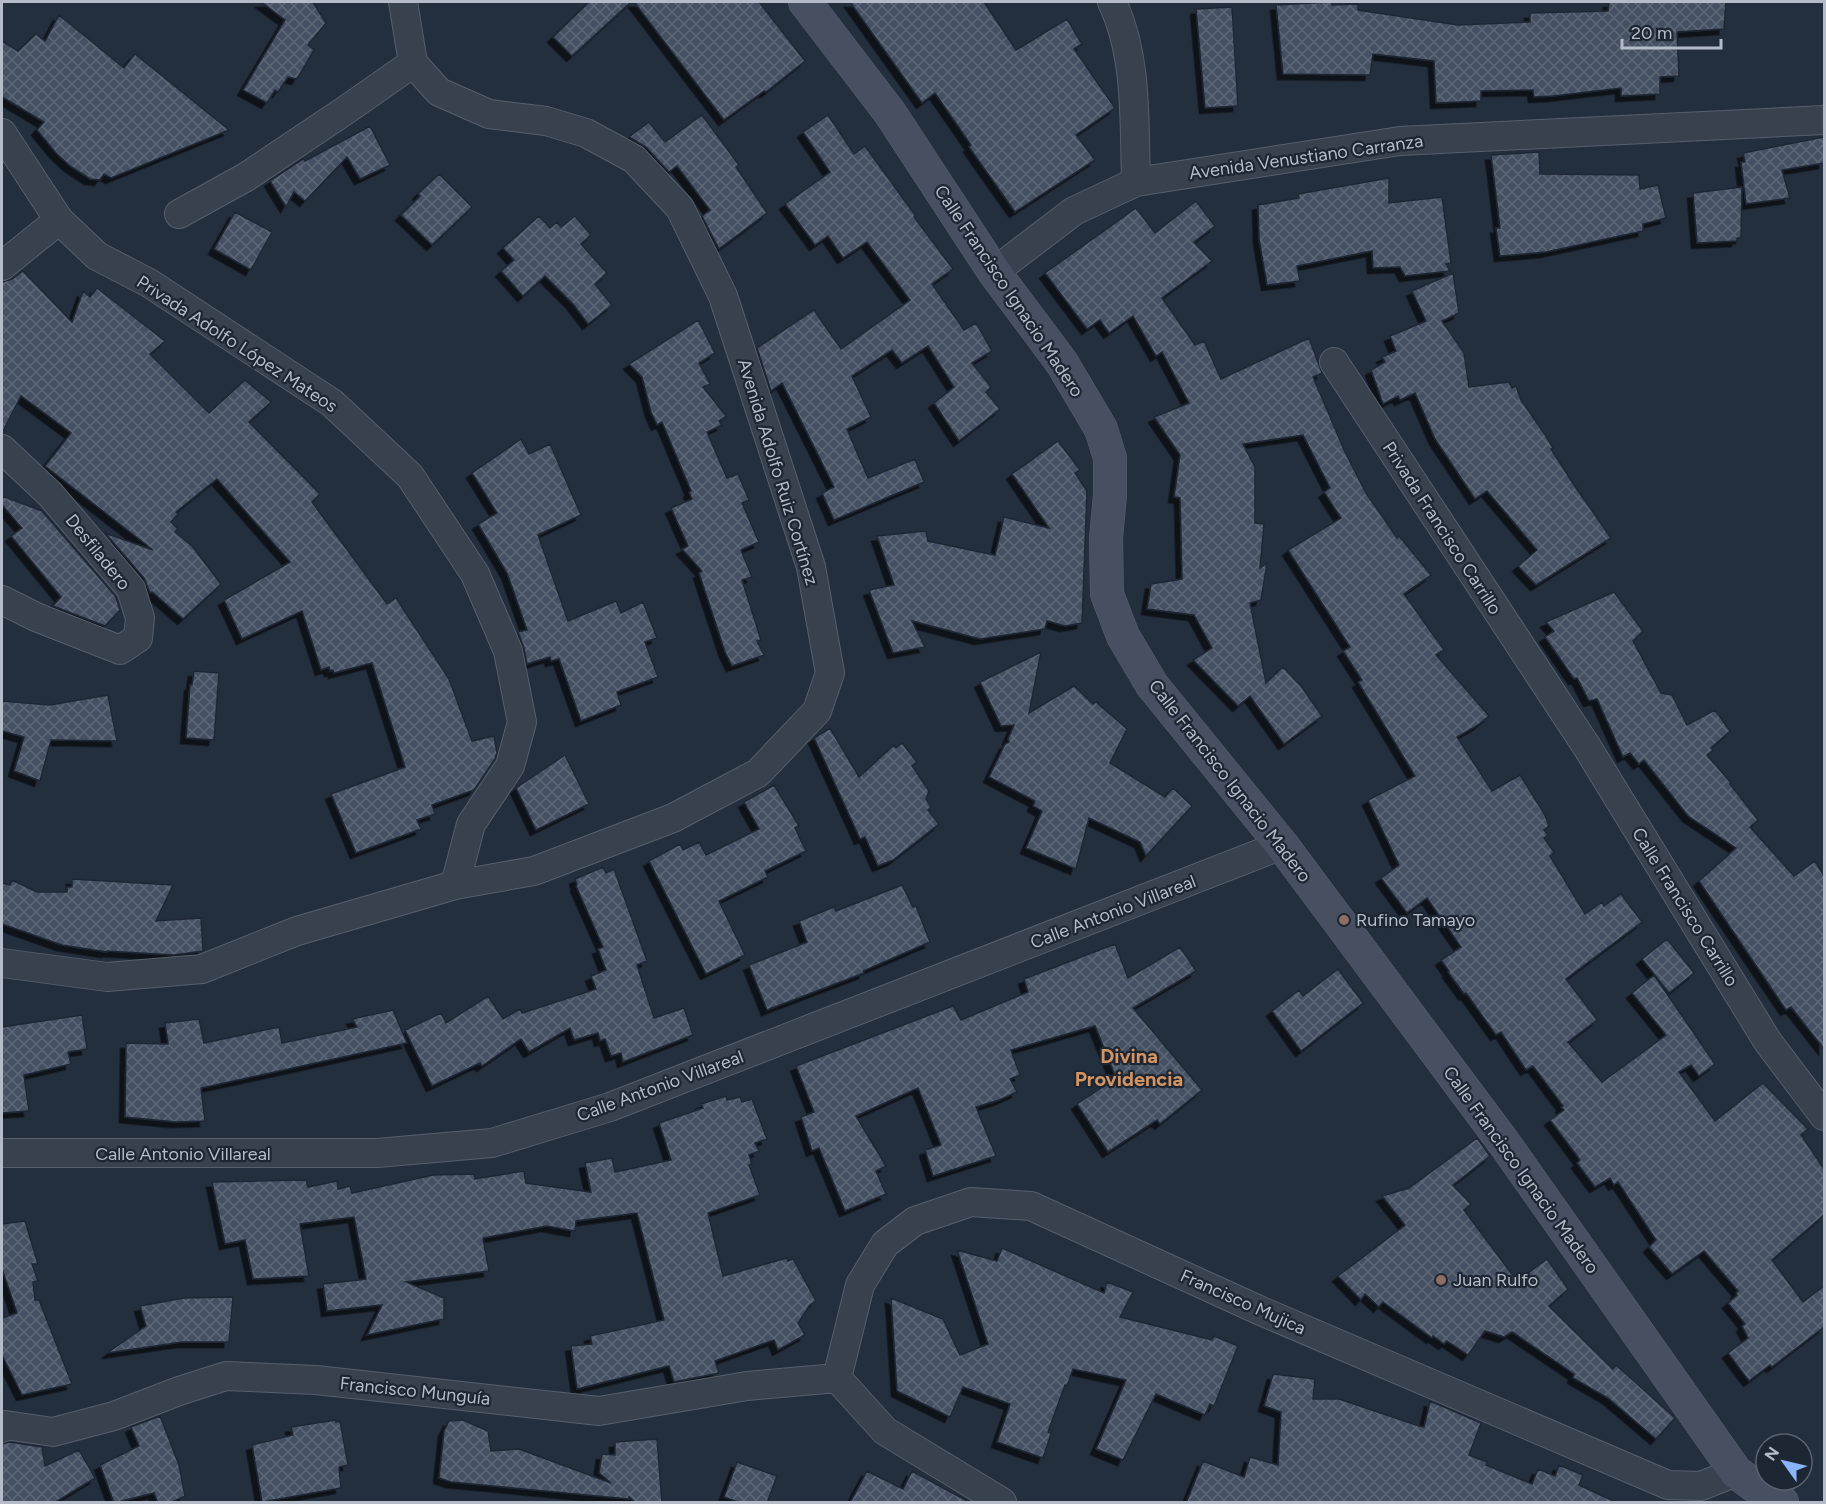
<svg xmlns="http://www.w3.org/2000/svg" width="1826" height="1504" font-family="Figtree,sans-serif">
  <defs>
    <pattern id="building-cross-hatch" width="8" height="8" patternUnits="userSpaceOnUse" patternTransform="scale(1.5)"><rect width="8" height="8" fill="#455162"/><path d="M0 0l8 8M0 8l8-8" fill="none" stroke="#5d6877"/></pattern>
    <filter id="shadow"><feDropShadow dx="-5.5" dy="5.5" stdDeviation="0" flood-color="#0009"/></filter>
  </defs>
  <rect width="100%" height="100%" fill="#242f3e"/>
  <path fill="url(#building-cross-hatch)" stroke="#1f2835" stroke-width="1.5" filter="url(#shadow)" d="M261,2H313L326,23L308,45L314,50L297,79L288,77L278,92L275,90L267,103L243,90L285,20Z
    M589,2H631L572,56L553,37Z
    M634,2H759L805,61L766,92L764,91L724,120Z
    M850,2H984L1016,50L1067,19L1082,44L1074,49L1115,108L1076,135L1095,160L1015,212L969,147L971,145L935,93L922,103Z
    M1332,2V5L1358,4V10L1458,25L1530,22V13L1608,11L1609,2H1726L1724,29L1677,32L1679,76L1660,77V94L1621,96V88L1553,96L1534,97L1533,90L1481,91V101L1436,103L1434,61L1373,54L1370,75L1283,74L1276,5Z
    M1232,7L1238,106L1205,108L1196,9Z
    M59,15L124,68L135,54L229,130L111,178L104,174L100,180L90,179L70,166L56,153L37,130L44,122L2,97V41L18,51L36,34L45,41Z
    M702,115L739,165L736,167L767,213L719,249L702,216L710,210L677,166L669,172L646,147L629,137L649,122L665,142Z
    M828,115L854,154L865,146L915,215L914,217L953,269L932,284L964,330L976,323L992,351L972,363L991,387L986,392L1000,409L959,441L934,403L954,387L928,346L902,363L892,350L852,376L871,417L847,429L868,478L915,459L924,482L834,520L822,493L834,487L782,383L771,391L757,348L814,310L841,349L910,300L867,242L843,258L828,236L815,245L785,204L830,172L803,132Z
    M370,126L390,165L360,179L347,157L305,201L294,192L286,207L270,181L303,159L305,161Z
    M1824,137V163L1782,170L1790,198L1746,204L1741,162H1745L1743,153Z
    M1539,152L1540,174L1639,175L1640,189L1658,185L1666,218L1643,224V231L1546,252L1500,256L1496,228H1500L1491,155Z
    M439,174L472,207L432,245L401,215L420,196L418,194Z
    M1389,178V203L1442,197L1451,263L1446,264L1450,271L1405,276L1400,267L1373,268L1372,251L1297,266L1300,281L1267,285L1259,239L1258,205L1299,198L1298,194Z
    M1742,187L1741,238H1737V241L1697,243L1693,193Z
    M1196,201L1215,226L1194,242L1212,261L1162,298L1195,345L1204,341L1221,379L1309,338L1322,373L1313,377L1345,452L1366,493L1397,538L1399,536L1431,575L1404,594L1444,650L1436,655L1489,716L1478,725L1457,737L1492,791L1520,775L1545,815L1549,826L1544,830L1548,835L1544,838L1554,852L1550,856L1585,914L1602,902L1604,906L1621,894L1642,922L1566,979L1597,1020L1568,1042L1602,1082L1666,1035L1632,993L1654,975L1715,1064L1699,1076L1691,1065L1679,1072L1715,1121L1763,1083L1808,1129L1801,1135L1824,1169V1215L1772,1260L1803,1302L1824,1286V1327L1772,1367L1770,1365L1749,1381L1728,1353L1748,1338L1742,1326L1745,1324L1728,1303L1737,1295L1736,1293L1738,1291L1704,1251L1672,1274L1649,1247L1656,1240L1618,1182L1614,1185L1610,1178L1595,1187L1577,1163L1580,1160L1550,1120L1564,1110L1561,1107L1563,1106L1533,1066L1526,1070L1501,1032L1496,1035L1466,993L1464,994L1448,972L1449,971L1441,960L1461,947L1427,898L1407,913L1381,878L1399,865L1368,800L1415,776L1358,682L1362,680L1343,651L1350,647L1288,550L1341,518L1324,492L1330,488L1303,435L1243,444L1255,467V523L1264,524L1260,568L1267,563L1261,600L1250,603L1266,683L1283,667L1301,686L1322,716L1284,744L1250,696L1238,706L1193,660L1212,648L1194,615L1147,609L1151,584L1182,579L1180,498L1174,497L1180,455L1154,417L1189,403L1162,352L1156,356L1133,316L1109,333L1100,320L1087,329L1045,273L1136,208L1155,233Z
    M235,212L272,232L251,270L214,249Z
    M539,216L550,228L557,222L561,227L575,216L591,235L581,244L607,273L595,284L612,305L588,324L573,304L545,276L523,296L501,271L514,260L503,248Z
    M23,271L72,322L83,291L90,297L97,288L165,341L150,354L209,413L245,380L271,402L249,422L320,494L312,502L387,604L396,598L449,679L472,741L494,736L497,753L495,759L474,790L432,805L435,814L417,820L421,829L356,853L331,794L405,767L372,663L334,673L333,670L330,671L329,667L321,670L302,611L242,639L224,600L290,562L217,479L176,512L178,514L171,522L178,529L175,532L192,546L221,584L183,619L152,592L150,593L144,578L105,533L153,550L45,466L71,433L21,396L2,433V282L12,279Z
    M1453,273L1459,313L1442,321L1464,353L1469,387L1509,382L1512,388L1516,386L1521,400L1546,436L1553,448L1551,449L1574,485L1611,538L1536,585L1518,566L1537,550L1487,491L1475,499L1435,439L1415,393L1400,400L1398,396L1383,404L1371,370L1385,362L1382,357L1396,351L1390,336L1426,321L1412,291Z
    M698,320L715,353L699,363L710,384L703,387L726,416L719,421L722,425L707,432L727,478L738,474L749,500L742,503L759,542L741,550L752,577L742,580L761,640L757,641L764,655L732,666L725,652L699,573L702,571L682,549L688,546L671,508L692,499L689,492L691,491L662,422L657,425L651,412L642,377L629,364Z
    M521,439L529,454L550,444L581,515L538,535L568,621L616,601L621,613L643,602L657,638L645,642L658,677L617,692L621,705L581,721L559,659L551,661L550,657L527,664L524,648L518,632L527,630L507,573L478,524L497,513L472,473Z
    M1058,441L1080,470L1075,473L1087,491L1082,623L1065,626L1047,621L1045,629L980,639L912,621L925,647L893,653L869,590L894,585L877,536L926,531L928,541L995,555L1004,517L1049,528L1012,474Z
    M2,496L42,511L116,597L120,610L105,626L53,606L61,597L11,536L22,528L2,505Z
    M1614,592L1643,631L1633,641L1661,693L1672,695L1687,725L1715,710L1730,731L1711,748L1713,750L1707,755L1731,783L1730,784L1758,820L1750,827L1794,876L1815,861L1824,876V1049L1791,1007L1786,1010L1699,881L1736,848L1688,816L1644,760L1639,764L1630,753L1623,757L1597,699L1589,701L1577,678L1574,679L1545,637L1554,631L1546,622Z
    M1041,652L1029,713L1074,686L1093,704L1096,702L1127,729L1110,763L1165,797L1173,788L1192,806L1146,856L1140,842L1089,818L1076,869L1026,848L1042,811L1033,806L1035,801L989,777L1005,744L1009,742L1008,739L1014,725L1001,726L980,682Z
    M194,671L219,673L214,740L186,738L190,685H192Z
    M108,695L117,741L51,740L40,781L14,771L24,737L2,731V701L50,705Z
    M830,728L859,777L894,745L896,748L902,743L917,762L912,766L929,791L926,799L931,807L928,810L939,824L893,860L878,866L865,837L860,839L814,738Z
    M565,755L589,804L536,830L516,788Z
    M774,785L799,826L795,828L806,851L765,871L768,877L719,901L745,955L706,974L649,861L680,844L683,850L699,842L706,855L759,829L744,802Z
    M603,867L606,873L614,869L647,961L637,965L654,1018L684,1008L693,1035L623,1062L621,1053L611,1056L605,1039L600,1041L598,1033L574,1040L570,1028L529,1052L521,1039L482,1066L480,1063L432,1086L405,1030L441,1013L446,1023L488,996L503,1019L520,1009L522,1013L596,989L591,976L606,970L598,949L603,947L576,886L577,885L575,879Z
    M72,879L173,885L156,921L201,918L203,951L174,955L107,951V952L62,945L2,924V883L10,885L12,880L37,892H67V887H72Z
    M902,885L913,907L916,906L930,942L863,971L864,973L767,1010L749,965L807,942L799,921L834,907L836,911Z
    M1667,939L1694,973L1669,993L1642,959Z
    M1115,944L1128,978L1180,947L1196,971L1133,1008L1202,1090L1160,1124L1157,1120L1108,1152L1077,1104L1116,1078L1095,1026L1011,1050L1020,1075L1010,1079L1017,1092L999,1100L976,1107L996,1156L933,1176L925,1150L941,1145L918,1088L856,1116L886,1166L876,1171L886,1194L845,1211L819,1148L812,1151L801,1117L814,1112L796,1066L953,1006L961,1020L1028,992L1024,979Z
    M1338,969L1363,1003L1301,1051L1272,1011L1299,990L1303,996Z
    M393,1010L407,1043L201,1088L205,1121L176,1122L125,1117L126,1043L168,1044L165,1023L199,1019L204,1043L279,1027L282,1043L357,1027L352,1019Z
    M82,1015L87,1049L68,1052L71,1064L24,1075L29,1111L2,1113V1027Z
    M726,1096L727,1100L740,1097L742,1102L752,1099L767,1139L755,1143L759,1151L749,1155L752,1164L749,1165L760,1195L708,1213L723,1276L787,1258L788,1261L793,1259L816,1301L810,1305L798,1323L805,1335L778,1350L774,1340L715,1361L719,1373L674,1382L669,1366L577,1389L571,1346L592,1344L590,1336L664,1320L637,1213L576,1221L575,1231L547,1226L483,1238L489,1271L406,1282L444,1298V1319L367,1335L382,1305L327,1311L323,1284L366,1279L354,1217L300,1224L309,1276L253,1279L245,1240L225,1244L212,1182L306,1180L308,1187L337,1181L338,1189L350,1186L352,1193L433,1175L474,1174L475,1179L524,1171L526,1183L591,1192L585,1163L612,1158L615,1172L671,1160L659,1123L703,1108L701,1104Z
    M1477,1138L1490,1156L1453,1185L1471,1204L1464,1210L1517,1281L1547,1259L1568,1289L1549,1306L1613,1369L1616,1365L1675,1418L1656,1439L1608,1398L1573,1378L1574,1374L1512,1332L1504,1337L1485,1331L1468,1355L1447,1341L1444,1344L1433,1336L1432,1338L1383,1302L1379,1307L1365,1294L1361,1300L1338,1276L1405,1225L1382,1196L1409,1188Z
    M25,1221L38,1264H32L38,1281L33,1282L35,1300H39L72,1384L22,1395L2,1355V1318L17,1313L2,1269V1224Z
    M1002,1248L1104,1293L1107,1282L1133,1292L1120,1317L1212,1340L1214,1336L1238,1346L1214,1406L1210,1404L1205,1415L1156,1394L1123,1460L1096,1449L1126,1380L1073,1369L1067,1386L1065,1385L1048,1432L1051,1434L1043,1458L997,1442L1010,1404L963,1387L950,1417L897,1391L891,1298L943,1319L960,1355L988,1344L957,1250L997,1261Z
    M233,1297L229,1342H182L107,1353L146,1326L140,1306L184,1298Z
    M1273,1374L1315,1379L1313,1399H1339L1419,1426L1424,1427L1430,1401L1481,1423L1469,1455L1487,1462L1486,1465L1532,1484L1538,1469L1555,1476L1559,1465L1583,1475L1579,1485L1618,1503H1186L1203,1461L1244,1477L1250,1457L1278,1465L1281,1412L1264,1406Z
    M160,1416L179,1465L185,1496L170,1503H158L154,1493L114,1503L100,1465L139,1446L131,1427Z
    M336,1420V1422L340,1421L348,1465L339,1467L341,1488L262,1502L252,1445L293,1435L291,1427Z
    M463,1420L488,1431L491,1451L519,1449L611,1483L599,1473L602,1454L615,1455V1442L657,1439L662,1503H636L629,1497V1499L451,1482L439,1478L444,1431L449,1421Z
    M9,1442L42,1447L45,1466L79,1450L95,1478L54,1503H2V1444Z
    M737,1462L777,1476L767,1503H741L724,1497Z
    M867,1471L903,1489L912,1471L971,1503H850Z"/>
  <g fill="none" stroke-linecap="round" stroke-linejoin="round">
    <g stroke="#565f6c" stroke-width="30">
      <path id="minor" d="M1112,2C1138,56 1134,123 1136,182
        M2,133L59,220L97,256L149,283L332,403L410,476L475,574L508,651L522,722L510,766L471,824L455,885
        M179,214L246,177L343,112L413,63
        M2,266L59,220
        M994,272L1074,211L1136,182L1400,141L1824,120
        M1334,362L1587,747L1768,1042L1824,1116
        M2,449L50,494L131,589L140,618L138,638L120,650L36,617L2,600
        M2,963L107,977L202,969L297,931L455,885L534,871L673,818L758,773L817,711L830,673L811,567L723,296L680,208L634,159L586,133L546,121L489,114L439,92L413,63L403,2
        M2,1153H377L492,1143L610,1107L1282,845
        M837,1378L860,1285L885,1244L915,1221L971,1202L1031,1206L1261,1311L1668,1485L1701,1486L1736,1472
        M837,1378L885,1431L1002,1502
        M2,1428L5,1425L53,1432L114,1416L179,1391L226,1376L316,1380L599,1411L747,1386L837,1378"/>
    </g>
    <g stroke="#565f6c" stroke-width="34">
      <path id="secondary" d="M805,2L890,113L994,272L1062,363L1101,429L1110,458V495L1106,538L1107,594L1123,636L1152,685L1282,845L1504,1143L1736,1472L1771,1498L1782,1502"/>
    </g>
    <use href="#minor" stroke="#38414e" stroke-width="28"/>
    <use href="#secondary" stroke="#465061" stroke-width="33"/>
  </g>
  <g fill="#8d6e63" stroke="#1d2633" stroke-width="2">
    <circle cx="1344" cy="920" r="6"/>
    <circle cx="1441" cy="1280" r="6"/>
  </g>
  <g text-anchor="middle" stroke-width="4.5" stroke-linejoin="round" paint-order="stroke">
    <g font-size="18" fill="#b4bcc9" stroke="#1d2633">
      <text transform="translate(1306 157) rotate(-8)" y="6">Avenida Venustiano Carranza</text>
      <text transform="translate(1009 291) rotate(56)" y="6">Calle Francisco Ignacio Madero</text>
      <text transform="translate(237 344) rotate(33)" y="6">Privada Adolfo López Mateos</text>
      <text transform="translate(778 472) rotate(73)" y="6">Avenida Adolfo Ruiz Cortínez</text>
      <text transform="translate(1442 528) rotate(57)" y="6">Privada Francisco Carrillo</text>
      <text transform="translate(98 552) rotate(51)" y="6">Desfiladero</text>
      <text transform="translate(1230 781) rotate(52)" y="6">Calle Francisco Ignacio Madero</text>
      <text transform="translate(1685 907) rotate(58)" y="6">Calle Francisco Carrillo</text>
      <text transform="translate(1113 912) rotate(-21)" y="6">Calle Antonio Villareal</text>
      <text transform="translate(660 1086) rotate(-20)" y="6">Calle Antonio Villareal</text>
      <text x="183" y="1160">Calle Antonio Villareal</text>
      <text transform="translate(1521 1170) rotate(54)" y="6">Calle Francisco Ignacio Madero</text>
      <text transform="translate(1243 1302) rotate(24)" y="6">Francisco Mujica</text>
      <text transform="translate(415 1391) rotate(6)" y="6">Francisco Munguía</text>
    </g>
    <g font-size="18" fill="#b4bcc9" stroke="#1d2633" text-anchor="start">
      <text x="1356" y="926">Rufino Tamayo</text>
      <text x="1453" y="1286">Juan Rulfo</text>
    </g>
    <g font-size="20" font-weight="bold" fill="#d59563" stroke="#1d2633">
      <text x="1129" y="1063">Divina<tspan x="1129" dy="23">Providencia</tspan></text>
    </g>
  </g>
  <rect width="1826" height="1504" fill="none" stroke="#b4bcc9" stroke-width="6"/>
  <g transform="translate(1784 1462) rotate(304)"><circle r="28" fill="#1d2633" stroke="#59626f" stroke-width="1.5"/>
  <path d="M0-4.5L10 22L0 15L-10 22Z" fill="#8ab4f8"/>
  <text y="-9" font-size="16" font-weight="bold" text-anchor="middle" fill="#b4bcc9">N</text>
  </g>
  <path d="M1622 39v9h99v-9" fill="none" stroke="#b4bcc9" stroke-width="3"/>
  <text x="1631" y="39" font-size="18" fill="#b4bcc9" stroke="#1d2633" stroke-width="4.5" paint-order="stroke">20 m</text>
</svg>
